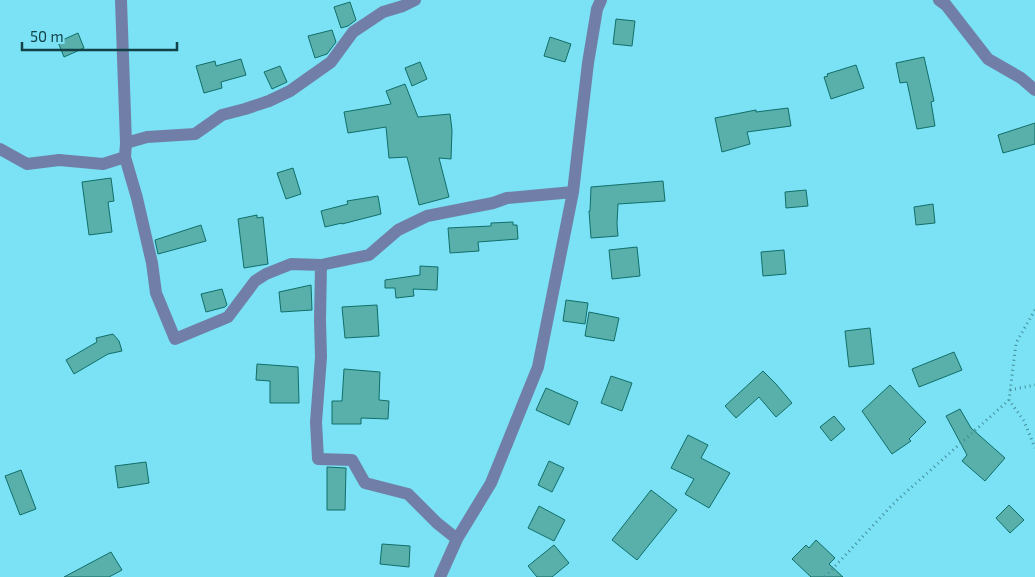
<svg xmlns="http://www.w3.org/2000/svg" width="1035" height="577" font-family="'Exo 2',sans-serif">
  <rect width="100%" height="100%" fill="#7ae2f4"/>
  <path fill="#59b0ab" stroke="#116e6a" d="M350,2L356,20L348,26L341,28L334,7Z
    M616,19L635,21L632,46L613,44Z
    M332,30L336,42L327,54L315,58L308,36Z
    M78,33L84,48L64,57L58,42Z
    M550,37L571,44L565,62L544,56Z
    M924,57L934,101L931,102L935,126L917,129L907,82L900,83L896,63Z
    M241,59L246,75L221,82L222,88L204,93L196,66L215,61L216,66Z
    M420,62L427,79L412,86L405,68Z
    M856,65L864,88L831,99L824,77L828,76L827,74Z
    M280,66L287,82L272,89L264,72Z
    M405,84L418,117L450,114L452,130L451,159L439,158L449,197L419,205L407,157L389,158L386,127L348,133L344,112L391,104L386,91Z
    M788,108L791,126L747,132L750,144L722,152L715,118L756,110V112Z
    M1035,123V144L1003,153L998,135Z
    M293,168L301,194L286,199L277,173Z
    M111,178L114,201L108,202L112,232L89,235L82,182Z
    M663,181L665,201L618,204L617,224L618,236L591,238L589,211H590L591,187Z
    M806,190L808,206L786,208L785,192Z
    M378,196L381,214L342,224V223L325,227L321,211L348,204L347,201Z
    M933,204L935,223L916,225L914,207Z
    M257,215V218L263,217L268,264L244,268L238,219Z
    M513,222V225H517L518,239L478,242L479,251L450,253L448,228L491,226V223Z
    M201,225L206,241L158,254L155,240Z
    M637,247L640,276L612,279L609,250Z
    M784,250L786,274L763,276L761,252Z
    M420,266L438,267L437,290L413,289L414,296L396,298L395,288H385V280L420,275Z
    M311,285L312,310L281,312L279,292Z
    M222,289L227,305L225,307L206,312L201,294Z
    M566,300L588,303L585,324L563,321Z
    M377,305L379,336L345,338L342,307Z
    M589,312L619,318L614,341L585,336Z
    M870,328L874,364L849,367L845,331Z
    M113,334L119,341L122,351L108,354L74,374L66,360L97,342L96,338Z
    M954,352L962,370L919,387L912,369Z
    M257,364L298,367L299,403H270V381L256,380Z
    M344,369L380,372L379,400L389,401L388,419L361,418V424H332V401H342Z
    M763,371L776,384L792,403L776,417L759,397L736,418L725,406Z
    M611,376L632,383L622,411L601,403Z
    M890,385L926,422L909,439L911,441L892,454L862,411Z
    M546,388L578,402L569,425L536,410Z
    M960,409L971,428L1005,458L985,481L962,461L967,455L946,416Z
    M834,416L845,429L831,441L820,427Z
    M688,435L708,445L701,458L730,473L709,508L685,494L694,479L671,468Z
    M549,461L564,468L552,492L538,485Z
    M146,462L149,483L118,488L115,466Z
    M327,467L346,468L345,510H327Z
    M21,470L36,509L20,515L5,476Z
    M651,490L677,510L637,560L612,540Z
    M1009,505L1024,520L1010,533L996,518Z
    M539,506L565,520L554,541L528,528Z
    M816,540L835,558L829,564L843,577H811L792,559L806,545L809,548Z
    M382,544L410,546L409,567L380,564Z
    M554,545L569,563L552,577H537L528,566Z
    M111,552L122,570L109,577H64Z"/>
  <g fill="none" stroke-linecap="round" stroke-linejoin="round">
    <path stroke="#448d99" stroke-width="3" stroke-dasharray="1 4" stroke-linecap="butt" d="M1035,310L1016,343L1009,400L1024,421L1035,448
      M1010,390L1035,385
      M825,577L895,502L1009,400"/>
    <path stroke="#717fa8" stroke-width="12" d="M121,0L126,143L125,157L137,198L152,263L156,293L175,339L228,317L255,281L266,274L291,264L321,265L369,255L398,230L427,216L493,203L507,198L573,192
      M939,0L946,5L988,59L1021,78L1035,90
      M126,143L147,137L195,134L222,115L245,109L269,101L290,91L331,62L353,32L383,12L403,6L415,0
      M0,149L27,164L59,160L103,164L125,157
      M321,265L320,320L321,357L316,422L318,459L352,460L365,483L408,494L437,523L457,539
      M440,577L457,539L491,483L538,367L573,192L588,63L597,9L601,0"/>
  </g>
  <path d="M22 42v8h155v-8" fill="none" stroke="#134148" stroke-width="2.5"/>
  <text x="30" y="42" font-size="15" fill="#134148" stroke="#7ae2f4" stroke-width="4" paint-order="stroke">50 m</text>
</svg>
